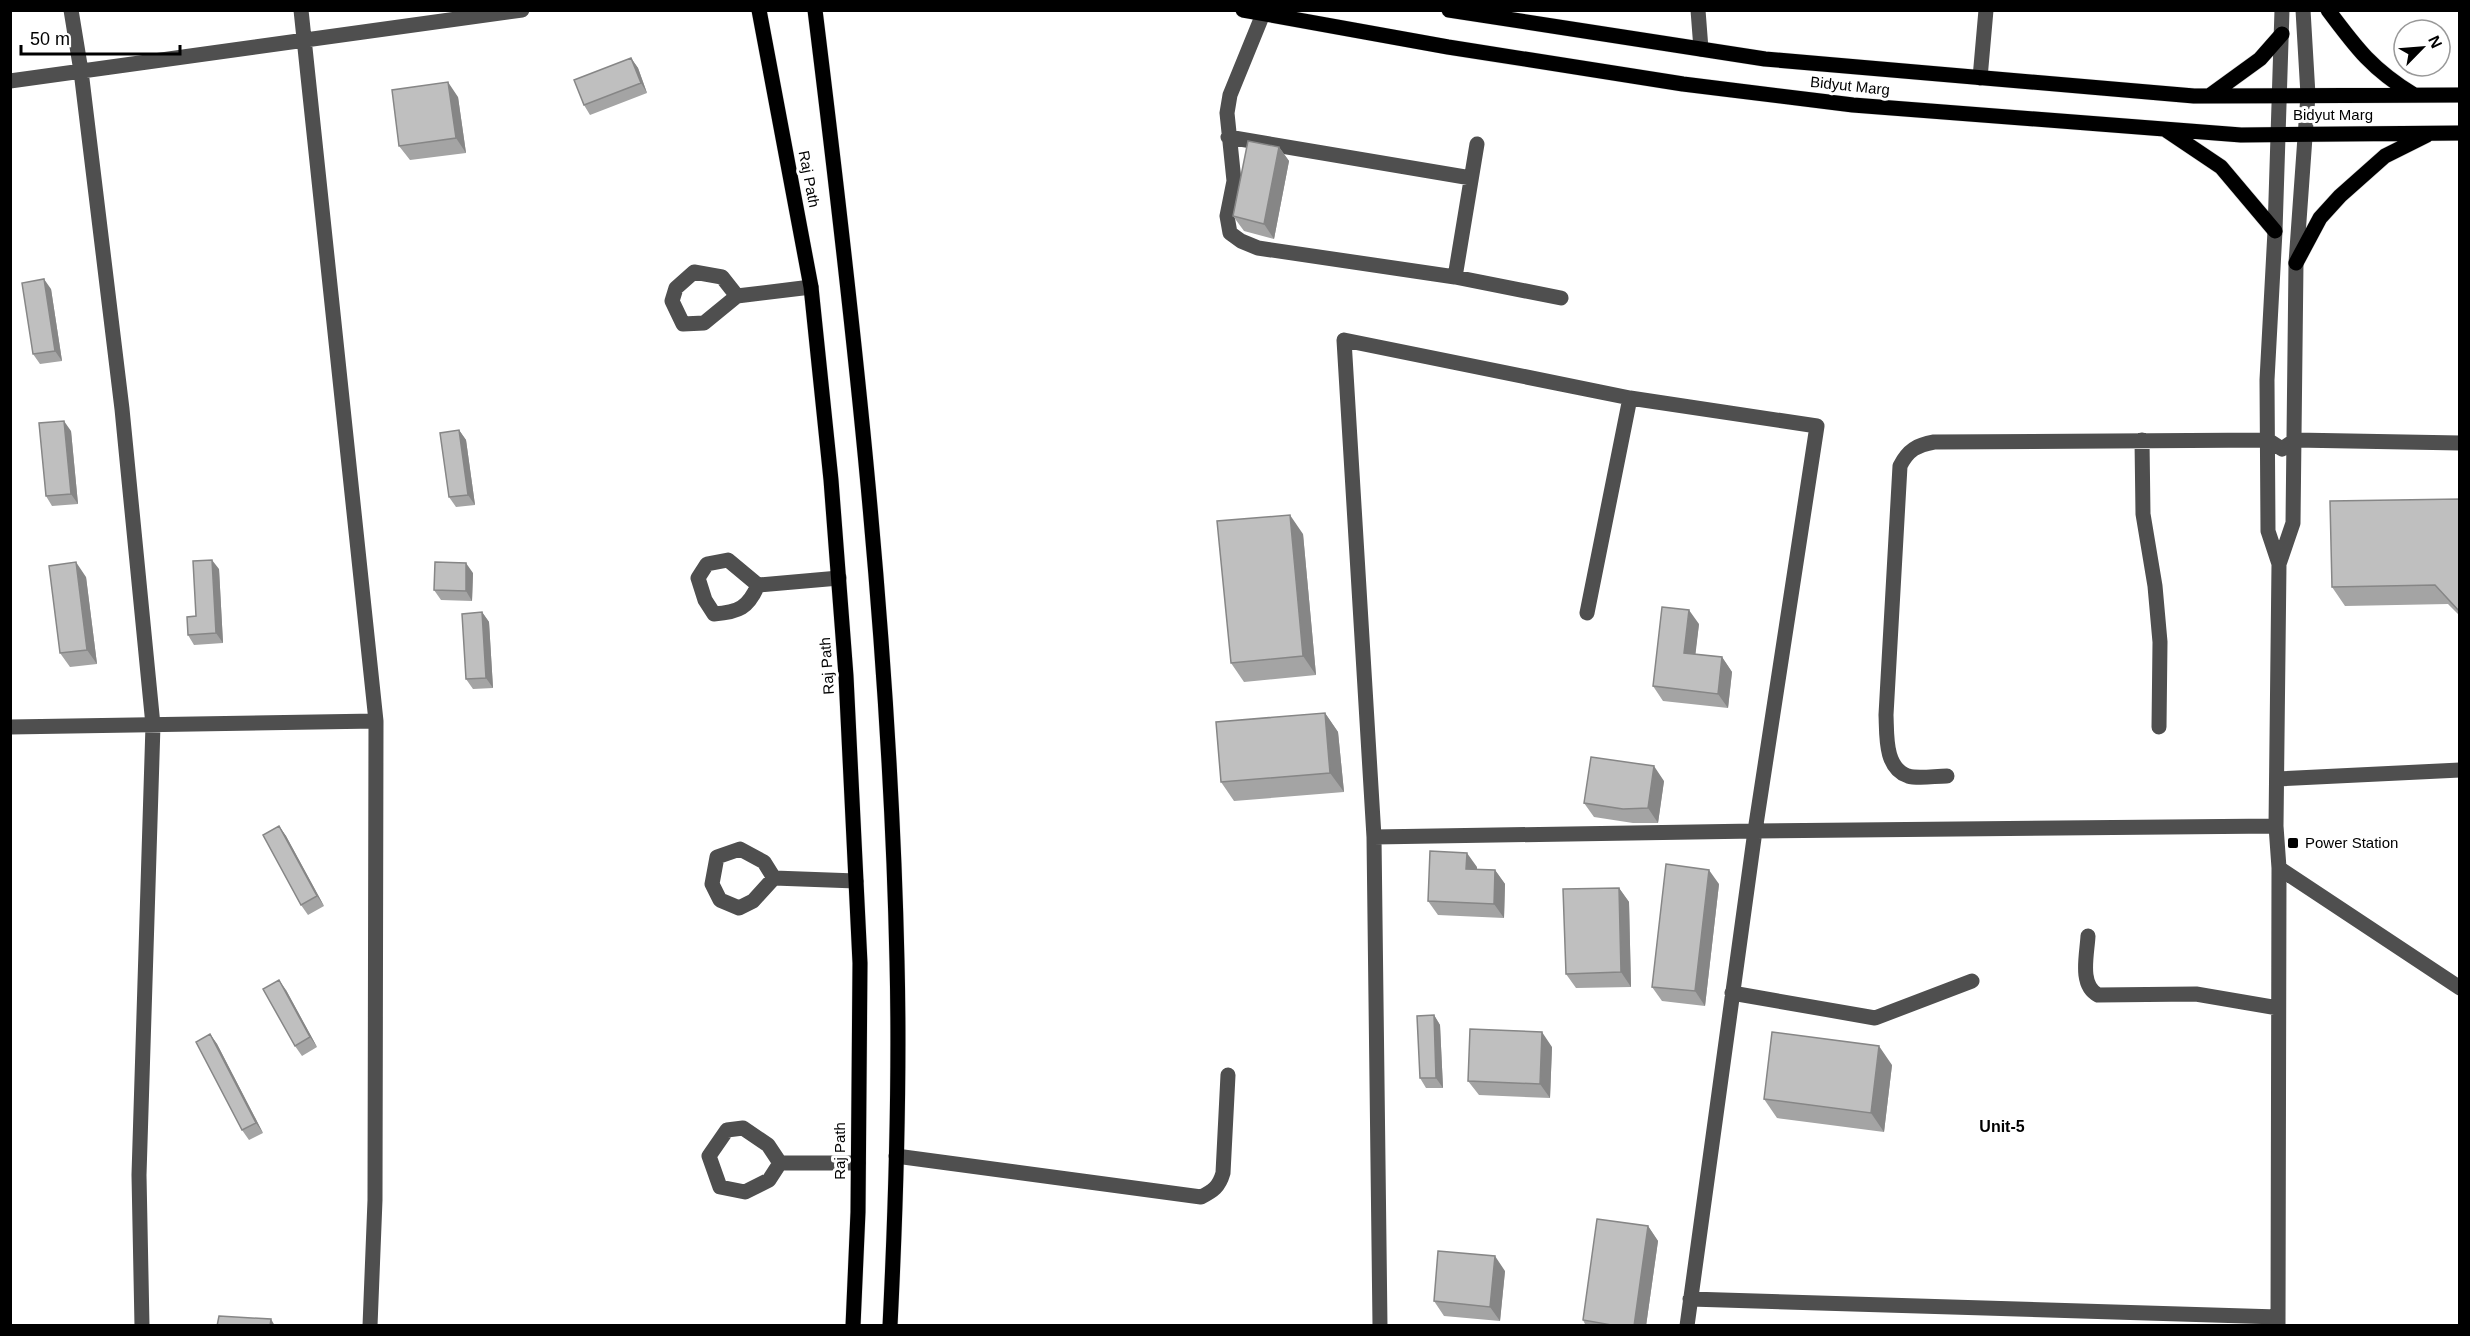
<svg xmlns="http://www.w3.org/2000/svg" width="2470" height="1336" font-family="Arial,sans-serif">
  <rect width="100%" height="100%" fill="#fff"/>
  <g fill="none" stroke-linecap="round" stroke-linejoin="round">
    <g stroke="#dbdbdb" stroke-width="16">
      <path id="major" d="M759,10L811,287L831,480L846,676L860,963L858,1212L853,1326
        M815,10C854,326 890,643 897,961C900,1082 896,1204 890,1326
        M1243,10L1448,47L1683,84L1853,105L2241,135L2460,133
        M1449,10L1765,59L2194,96L2460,95
        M2328,10C2357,49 2372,69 2414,95
        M2209,96L2260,59L2282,34
        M2166,130L2221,167L2275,231
        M2296,263L2320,218L2340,196L2385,156L2427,135"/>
    </g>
    <path stroke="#4f4f4f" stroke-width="15" d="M71,10L81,71L122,409L153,725L139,1175L142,1326
      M301,10L376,721L375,1200L370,1326
      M1698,10L1701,49
      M1263,14L1230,95L1227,113L1234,181L1227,216L1230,233L1241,241L1258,248L1455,277L1561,298
      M1980,78L1986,10
      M10,81L522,10
      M1228,137L1471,178
      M1455,277L1477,144
      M737,296L722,277L694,272L676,288L672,301L683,324L704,323L737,296L811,287
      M2142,440L2143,514L2155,586L2160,642L2159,727
      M2279,564L2293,523L2296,263L2308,95L2303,10
      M758,585L728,560L707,564L698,578L705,600L714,614C739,612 748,608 758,585L839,578
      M1587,613L1630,398
      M10,727L376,721
      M1947,776C1935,776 1918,779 1908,776C1884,768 1887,734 1886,715L1900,466C1908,450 1917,445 1934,442L2268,440L2282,449L2295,440L2460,443
      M2277,779L2460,770
      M1374,837L1755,831L1687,1326
      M2279,868L2460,988
      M774,878L764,862L740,849L717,857L712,884L720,900L739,908L753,901L774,878L856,881
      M2088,936C2087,955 2079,985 2098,995L2196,994L2278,1008
      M1732,993L1875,1018L1972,981
      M896,1156L1201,1197C1213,1191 1219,1187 1223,1173L1228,1075
      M780,1163L768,1145L743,1128L727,1130L709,1156L720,1187L745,1192L769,1180L780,1163H858
      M1690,1299L2278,1317
      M1380,1326L1374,837L1344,340L1630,398L1817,426L1755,831L2276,826
      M2278,1326L2279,868L2276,826L2279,564L2268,531L2267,380L2275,231L2282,10"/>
    <use href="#major" stroke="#000" stroke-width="15"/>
  </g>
  <path fill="#a4a4a4" d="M631,58L638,68L647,93L590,115L584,105Z
    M458,97L466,153L410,160L399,146Z
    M1279,147L1289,161L1274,239L1244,231L1233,216Z
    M51,289L62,361L40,364L33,354Z
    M459,430L466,440L475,505L456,507L449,497Z
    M71,431L78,504L52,506L46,496Z
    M2460,499V616L2448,604L2345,606L2332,587Z
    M1303,534L1316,675L1244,682L1231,663Z
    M219,569L223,643L194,645L188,635L196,616Z
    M473,573L472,601L441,600L434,590Z
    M86,577L97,664L70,667L60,653Z
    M482,612L489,622L493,688L473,689L466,679Z
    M1699,624L1695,654L1722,657L1732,672L1728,708L1663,701L1653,686Z
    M1325,713L1338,732L1344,792L1234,801L1221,782Z
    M1664,781L1658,823H1633L1594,817L1584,803Z
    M279,826L286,836L324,906L308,915L301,905Z
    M1477,867V869L1495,870L1505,884L1504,918L1438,915L1428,901Z
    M1719,884L1705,1006L1662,1001L1652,987Z
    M1619,888L1629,902L1631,987L1576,988L1566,974Z
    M286,990L317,1047L302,1056L295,1046Z
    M1434,1015L1440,1025L1443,1088H1426L1420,1078Z
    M210,1034L217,1044L263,1133L249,1140L242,1130Z
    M1552,1047L1550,1098L1479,1095L1468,1081Z
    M1892,1065L1884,1132L1777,1118L1764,1099Z
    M1648,1226L1658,1241L1646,1326H1586L1583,1320Z
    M1505,1271L1500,1321L1444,1316L1434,1301Z"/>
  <path fill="#868686" d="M631,58L638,68L647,93L641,83Z
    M448,82L458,97L466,153L456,138Z
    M1279,147L1289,161L1274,239L1264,224Z
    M44,279L51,289L62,361L55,351Z
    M64,421L71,431L78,504L71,494Z
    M459,430L466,440L475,505L468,495Z
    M1290,515L1303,534L1316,675L1303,656Z
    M212,560L219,569L223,643L216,633Z
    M76,562L86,577L97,664L87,650Z
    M466,563L473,573L472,601L466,591Z
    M1689,610L1699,624L1694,667L1684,653Z
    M482,612L489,622L493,688L486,678Z
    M1722,657L1732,672L1728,708L1718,694Z
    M1325,713L1338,732L1344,792L1330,773Z
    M1654,766L1664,781L1658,823L1648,808Z
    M279,826L286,836L324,906L317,896Z
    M1467,853L1477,867L1476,883L1466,869Z
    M1495,870L1505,884L1504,918L1494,904Z
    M1709,870L1719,884L1705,1006L1695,991Z
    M1619,888L1629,902L1631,987L1621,972Z
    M279,980L286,990L317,1047L310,1037Z
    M1434,1015L1440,1025L1443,1088L1436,1078Z
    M1542,1032L1552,1047L1550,1098L1540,1084Z
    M210,1034L217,1044L263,1133L256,1123Z
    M1879,1046L1892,1065L1884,1132L1871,1113Z
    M1648,1226L1658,1241L1646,1326H1634Z
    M1495,1256L1505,1271L1500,1321L1490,1307Z
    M271,1319L275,1326H270Z"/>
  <path fill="#bfbfbf" stroke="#868686" stroke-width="1.5" d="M631,58L641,83L584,105L574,80Z
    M448,82L456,138L399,146L392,90Z
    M1248,141L1279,147L1264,224L1233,216Z
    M44,279L55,351L33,354L22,283Z
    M64,421L71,494L46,496L39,423Z
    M459,430L468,495L449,497L440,433Z
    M2460,499V612L2435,585L2332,587L2330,501Z
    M1290,515L1303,656L1231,663L1217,521Z
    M212,560L216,633L188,635L187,617L196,616L193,561Z
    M76,562L87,650L60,653L49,566Z
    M435,562L466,563V591L434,590Z
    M1662,607L1689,610L1684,653L1722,657L1718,694L1653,686Z
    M482,612L486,678L466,679L462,614Z
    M1325,713L1330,773L1221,782L1216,722Z
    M1591,757L1654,766L1648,808L1623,809L1584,803Z
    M279,826L317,896L301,905L263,835Z
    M1430,851L1467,853L1466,869L1495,870L1494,904L1428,901Z
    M1666,864L1709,870L1695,991L1652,987Z
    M1619,888L1621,972L1566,974L1563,889Z
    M279,980L310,1037L295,1046L263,989Z
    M1434,1015L1436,1078H1420L1417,1016Z
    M1470,1029L1542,1032L1540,1084L1468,1081Z
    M1772,1032L1879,1046L1871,1113L1764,1099Z
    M210,1034L256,1123L242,1130L196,1042Z
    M1597,1219L1648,1226L1634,1326H1617L1583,1320Z
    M1438,1251L1495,1256L1490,1307L1434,1301Z
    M219,1316L271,1319L270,1326H217Z"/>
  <rect fill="#000" stroke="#fff" stroke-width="2" x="2287" y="837" width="12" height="12" rx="3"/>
  <g text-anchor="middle" stroke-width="6" stroke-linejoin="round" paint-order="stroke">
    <g font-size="15" fill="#000" stroke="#fff">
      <text transform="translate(1850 86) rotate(6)" y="5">Bidyut Marg</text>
      <text x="2333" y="120">Bidyut Marg</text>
      <text transform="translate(809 179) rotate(79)" y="5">Raj Path</text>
      <text transform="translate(827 666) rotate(-94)" y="5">Raj Path</text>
      <text transform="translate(840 1151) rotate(-90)" y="5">Raj Path</text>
    </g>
    <g font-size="15" fill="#000" stroke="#fff" text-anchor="start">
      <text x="2305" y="848">Power Station</text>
    </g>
    <g font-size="16" font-weight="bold" fill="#000" stroke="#fff">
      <text x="2002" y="1132">Unit-5</text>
    </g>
  </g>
  <rect width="2470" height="1336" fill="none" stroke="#000000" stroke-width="24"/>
  <g transform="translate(2422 48) rotate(65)"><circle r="28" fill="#ffffff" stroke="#999999" stroke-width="1.5"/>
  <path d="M0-4.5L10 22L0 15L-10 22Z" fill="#000000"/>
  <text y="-9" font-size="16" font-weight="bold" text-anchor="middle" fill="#000000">N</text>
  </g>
  <path d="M21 45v9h159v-9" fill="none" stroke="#000000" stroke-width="3"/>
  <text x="30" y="45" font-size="18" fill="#000000" stroke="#ffffff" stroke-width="4.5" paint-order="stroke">50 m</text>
</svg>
